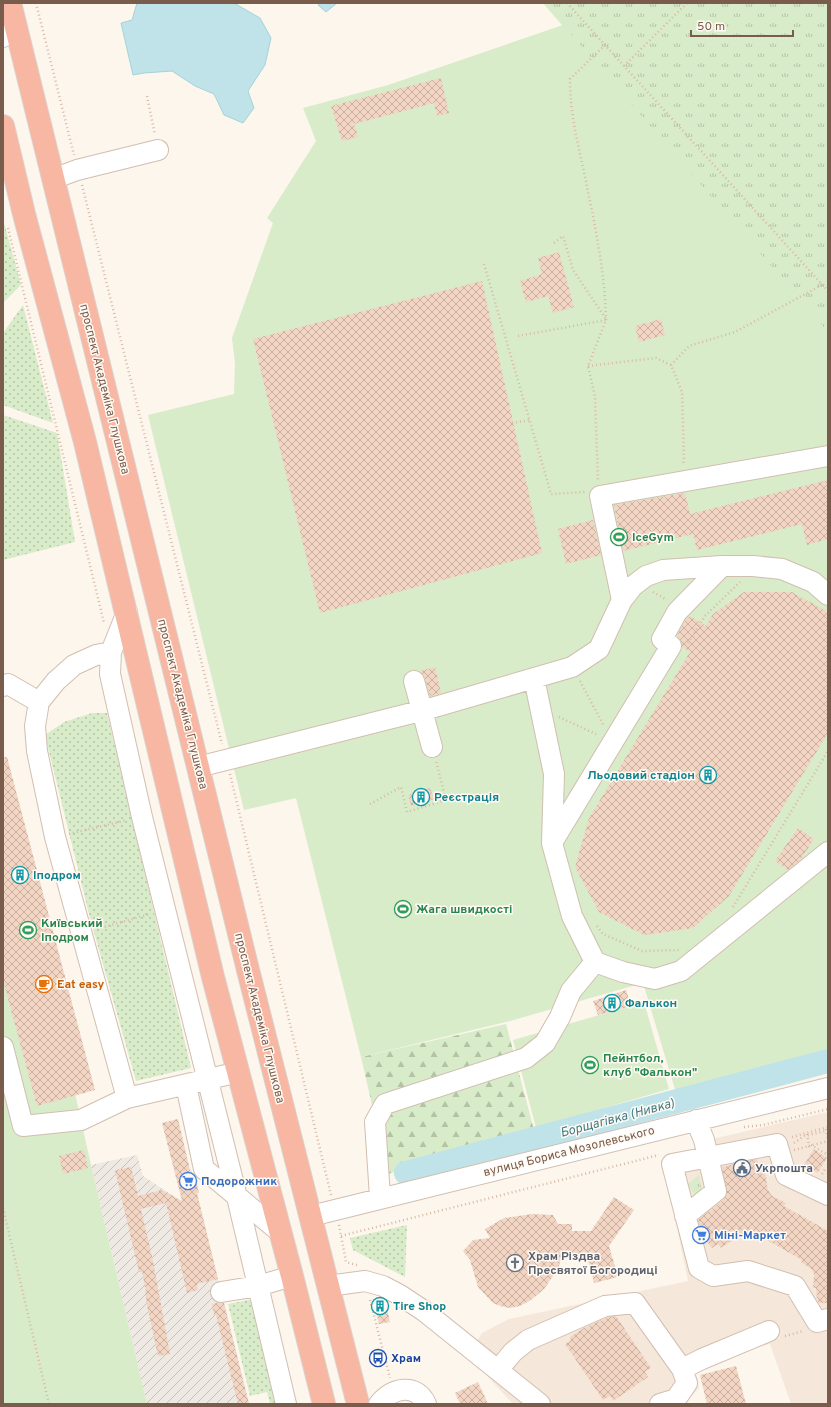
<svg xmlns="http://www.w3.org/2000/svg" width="831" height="1407" font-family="Overpass,sans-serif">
  <defs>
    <pattern id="industrial-furrows" width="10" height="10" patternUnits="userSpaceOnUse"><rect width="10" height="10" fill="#efe9e4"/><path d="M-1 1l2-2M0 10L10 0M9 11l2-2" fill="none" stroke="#c7c0bb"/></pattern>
    <pattern id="grass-dots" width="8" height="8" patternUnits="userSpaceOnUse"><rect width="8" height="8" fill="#d8ecc9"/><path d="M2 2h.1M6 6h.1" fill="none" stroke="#b4c2a5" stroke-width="1.8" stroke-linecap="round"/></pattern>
    <pattern id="forest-firs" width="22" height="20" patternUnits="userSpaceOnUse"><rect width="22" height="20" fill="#d8ecc9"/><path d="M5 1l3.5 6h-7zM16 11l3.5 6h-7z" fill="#b4c2a5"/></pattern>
    <pattern id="park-tufts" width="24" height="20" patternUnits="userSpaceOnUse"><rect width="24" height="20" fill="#d8ecc9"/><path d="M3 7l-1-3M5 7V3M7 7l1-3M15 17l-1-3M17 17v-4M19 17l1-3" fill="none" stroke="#b4c2a5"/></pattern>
    <pattern id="building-cross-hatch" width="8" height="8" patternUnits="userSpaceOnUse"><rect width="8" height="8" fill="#f3d5c3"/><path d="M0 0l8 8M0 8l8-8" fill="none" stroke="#cab0a1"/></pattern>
  </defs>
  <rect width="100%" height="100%" fill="#fdf6ec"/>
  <path fill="#f5e8da" d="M828,1112V1404H791L770,1344L694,1366L699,1388L684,1404H513L468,1355L482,1333L509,1319L688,1281L664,1164L712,1139Z"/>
  <path fill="url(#industrial-furrows)" d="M137,1155L143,1176L187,1205L199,1203L249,1404H147L91,1165Z"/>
  <path fill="url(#grass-dots)" d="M3,219L21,285L3,303Z
    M23,305L53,423L3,405V333Z
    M3,415L57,433L75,542L3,560Z
    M92,713H107L191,1068L136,1081L90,918L45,735L64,722Z
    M407,1225L405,1277L353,1250L350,1238Z
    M253,1299L276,1404H270L267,1392L250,1396L228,1304Z"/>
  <path fill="url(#forest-firs)" d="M506,1024L534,1130L388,1174L361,1057Z"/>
  <path fill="url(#park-tufts)" d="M543,3H828V345L599,68Z
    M699,1175L702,1193L696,1198L688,1184Z"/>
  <path fill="#d8ecc9" d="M563,25L828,332V1057L677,1096L643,983L510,1021L361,1057L296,798L244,810L148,415L234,394L235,364L232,338L273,223L267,218L316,141L303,108L388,85Z
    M3,771L91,1165L147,1404H3Z
    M644,1002L669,1089L536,1128L513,1040Z"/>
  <path fill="#bfe3e8" stroke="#a5d3da" d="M137,3H234L260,18L271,38L265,65L248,91L254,108L243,123L224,115L214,94L195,86L172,71L144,73L133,75L121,23L132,20Z
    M320,3H337L326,12L318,5Z"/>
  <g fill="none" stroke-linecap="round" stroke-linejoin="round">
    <path stroke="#bfe3e8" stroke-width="24" d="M406,1173L828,1061"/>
  </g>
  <path fill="url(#building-cross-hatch)" d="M441,78L449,113L437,116L434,103L354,124L358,137L342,141L331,106Z
    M559,252L574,307L553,313L548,296L526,302L520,281L542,274L538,258Z
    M482,281L542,553L320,613L253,339Z
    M661,319L665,335L639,342L635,326Z
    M828,480V539L807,545L802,524L697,550L693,534L623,551L614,505L685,493L690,514Z
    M593,520L601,555L566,564L558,529Z
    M744,592H792L828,612V733L729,896L693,928L644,935L599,912L575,867L589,818L690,652L682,647L681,641L677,636L686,619L690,616L706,626L713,614Z
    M435,667L441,693L430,696L425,678L420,671Z
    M3,757H7L95,1090L37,1106L3,980Z
    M430,788L434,799L411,806L408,795Z
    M798,828L814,839L801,859L788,870L775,861Z
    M626,990L631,1006L598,1015L593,1001Z
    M178,1119L190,1170L195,1175L199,1193H197L218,1279L197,1284L198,1290L187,1293L166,1203L141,1209L153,1261L170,1354L158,1356L148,1310L145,1292L146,1291L142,1272H139L115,1170L131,1167L138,1196L162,1190L182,1201L162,1123Z
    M814,1149L827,1158L818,1173L804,1165Z
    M84,1150L88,1168L63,1174L59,1156Z
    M757,1159L758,1163L763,1162L768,1190L772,1196L786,1203L784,1206L828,1231V1303H819L817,1299L816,1288H813L814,1274L811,1269L801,1262L802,1260L765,1239L764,1241L753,1234L744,1233L721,1248L718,1244L712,1248L702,1235L698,1220L723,1200L727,1194L722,1167Z
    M614,1197L634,1210L609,1246L618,1277L594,1283L589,1263L575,1255H562L558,1269L544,1289L531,1300L520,1306L510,1308L500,1306L493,1303L478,1287L470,1260L463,1251L473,1240L490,1238L485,1229L504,1218L532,1214L553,1215L558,1224H572V1231H591Z
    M380,1298L385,1300L390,1322L379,1324L373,1300Z
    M217,1303H224L249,1404H238L216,1315H214L212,1304Z
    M616,1316L651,1368L645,1372L648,1377L613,1401L610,1396L603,1400L565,1344L571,1340L570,1337L582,1329L608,1317Z
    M736,1366L746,1404H707L700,1375Z
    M478,1382L488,1404H460L455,1393Z"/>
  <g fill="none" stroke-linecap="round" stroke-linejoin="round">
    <g stroke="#d1beb0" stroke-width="22">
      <path id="minor" d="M3,37L16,29
        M53,179L77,170L158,150
        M622,600L600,496L828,456
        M127,612L111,652L110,674L142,817L237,1197L286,1404
        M111,652L96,655L74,665L56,681L39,702L35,726L37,751L55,837L127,1098
        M534,678L554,774L552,843L572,916L595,962L623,972L655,979L681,971L828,852
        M414,681L432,747
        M3,686L8,684L39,702
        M198,767L428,709L572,667L599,649L622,600L633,586L646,576L663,570L722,566H753L782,569L813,582L828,595
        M553,841L671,646L662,639L677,612L722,566
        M3,1047L23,1126L81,1120L127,1098L239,1072
        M186,1085L204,1169L280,1232
        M828,1195L786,1175L777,1144L672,1164L699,1268L713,1276L748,1271L795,1286L817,1322L828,1319
        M380,1197L375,1122L385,1104L526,1058L545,1043L560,1017L571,991L595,962
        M311,1216L828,1088
        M685,1216L716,1191L704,1140L696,1120
        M328,1286L365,1281L383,1286L400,1295L424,1311L540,1404
        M221,1292L258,1286L292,1276
        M682,1369L702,1359L769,1331
        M498,1370L513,1352L528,1340L605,1306L635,1303L682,1369L687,1383L676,1399L660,1404
        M379,1404C392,1388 416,1382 426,1404"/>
    </g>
    <g stroke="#dad1cd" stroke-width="24">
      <path id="highway" d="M10,3L247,966L358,1404
        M3,126L24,214L85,442L213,977L292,1276L324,1404"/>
    </g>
    <path stroke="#d9b8a5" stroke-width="2.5" stroke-dasharray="1 3" stroke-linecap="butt" d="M36,3L74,155
      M567,3L828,291
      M605,45L570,79C570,112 577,140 584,172C594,221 605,270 606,320
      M624,66L687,3
      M147,96L155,135
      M82,185L222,744
      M8,228L104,623
      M554,243L563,236L573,270L606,319
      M484,264L551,494L585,492
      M518,336L606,320L588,366L595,397L598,481
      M671,365L689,346L735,332L822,285
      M588,366L656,358L671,365L682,392L684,460L683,465
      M512,423L531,420
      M653,592L667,600
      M688,643L705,616L740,582
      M580,681L604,726
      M559,717L598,735
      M230,774L331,1195
      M370,804L401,787L407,812L446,800L436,761
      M69,834L127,820
      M733,907L828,751
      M597,926L603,934L642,951L680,950
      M97,929L150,914
      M744,1127L763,1125L828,1109
      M826,1129L828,1139
      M807,1134L809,1146L828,1141
      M792,1137L828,1127
      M794,1143L804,1136L826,1131
      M811,1145L828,1155
      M794,1150L809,1146
      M822,1174L825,1169L828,1170
      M3,1208L49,1404
      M339,1225L346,1262L357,1265
      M341,1236L659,1155
      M370,1300L390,1378
      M785,1336L803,1331"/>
    <use href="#minor" stroke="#fff" stroke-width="20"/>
    <use href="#highway" stroke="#f7b7a3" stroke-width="22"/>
  </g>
  <defs>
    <g id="stadium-ring" transform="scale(0.9)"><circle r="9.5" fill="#fffaf3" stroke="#2e9e5b" stroke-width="1.5"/><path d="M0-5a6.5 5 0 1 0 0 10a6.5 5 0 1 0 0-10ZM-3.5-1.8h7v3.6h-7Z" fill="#2e9e5b"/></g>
    <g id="building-ring" transform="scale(0.9)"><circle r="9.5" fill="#fffaf3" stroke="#0f9aa8" stroke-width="1.5"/><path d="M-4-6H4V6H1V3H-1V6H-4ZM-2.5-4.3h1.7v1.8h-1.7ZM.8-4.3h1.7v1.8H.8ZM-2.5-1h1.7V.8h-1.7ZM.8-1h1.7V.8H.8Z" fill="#0f9aa8"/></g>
    <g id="cafe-ring" transform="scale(0.9)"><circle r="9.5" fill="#fffaf3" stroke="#e8710a" stroke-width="1.5"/><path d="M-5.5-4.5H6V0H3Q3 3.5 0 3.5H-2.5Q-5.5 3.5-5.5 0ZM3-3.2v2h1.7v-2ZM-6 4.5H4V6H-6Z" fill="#e8710a"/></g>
    <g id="civic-ring" transform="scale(0.9)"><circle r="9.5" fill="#fffaf3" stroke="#5c6f8a" stroke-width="1.5"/><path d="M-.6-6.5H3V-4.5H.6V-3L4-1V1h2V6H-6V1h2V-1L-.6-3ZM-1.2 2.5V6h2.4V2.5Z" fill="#5c6f8a"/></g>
    <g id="supermarket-ring" transform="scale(0.9)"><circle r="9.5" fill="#fffaf3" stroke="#3f7fe0" stroke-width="1.5"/><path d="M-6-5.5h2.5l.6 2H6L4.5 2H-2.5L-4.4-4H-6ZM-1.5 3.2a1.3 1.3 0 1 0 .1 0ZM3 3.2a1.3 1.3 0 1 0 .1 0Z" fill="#3f7fe0"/></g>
    <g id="church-ring" transform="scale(0.9)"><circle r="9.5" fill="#fffaf3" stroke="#6b7280" stroke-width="1.5"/><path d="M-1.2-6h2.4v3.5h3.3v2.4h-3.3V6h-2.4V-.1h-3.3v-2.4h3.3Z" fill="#6b7280"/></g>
    <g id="bus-ring" transform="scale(0.9)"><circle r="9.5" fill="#fffaf3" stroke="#1a4fb4" stroke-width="1.5"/><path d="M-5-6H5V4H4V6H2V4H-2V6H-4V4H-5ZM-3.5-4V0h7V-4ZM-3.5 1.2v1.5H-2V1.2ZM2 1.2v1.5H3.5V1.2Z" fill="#1a4fb4"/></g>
  </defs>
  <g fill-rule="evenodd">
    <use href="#stadium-ring" x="619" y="537"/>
    <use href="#building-ring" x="708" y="775"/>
    <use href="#building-ring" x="421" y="797"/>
    <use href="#building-ring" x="20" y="875"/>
    <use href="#stadium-ring" x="403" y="909"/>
    <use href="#stadium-ring" x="28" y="930"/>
    <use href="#cafe-ring" x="44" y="984"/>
    <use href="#building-ring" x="612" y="1003"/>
    <use href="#stadium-ring" x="590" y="1065"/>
    <use href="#civic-ring" x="742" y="1168"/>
    <use href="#supermarket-ring" x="188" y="1181"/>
    <use href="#supermarket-ring" x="701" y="1235"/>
    <use href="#church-ring" x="515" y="1263"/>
    <use href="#building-ring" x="380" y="1306"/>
    <use href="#bus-ring" x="378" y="1358"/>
  </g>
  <g text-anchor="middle" stroke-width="3" stroke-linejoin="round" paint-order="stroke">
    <g font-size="12" fill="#7a5c4d" stroke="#fffaf3">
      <text transform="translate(105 389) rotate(76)" y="4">проспект Академіка Глушкова</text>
      <text transform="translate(183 704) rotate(76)" y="4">проспект Академіка Глушкова</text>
      <text transform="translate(260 1018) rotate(76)" y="4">проспект Академіка Глушкова</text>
      <text transform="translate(569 1151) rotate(-14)" y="4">вулиця Бориса Мозолевського</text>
    </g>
    <g font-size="12" font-weight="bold" fill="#27864d" stroke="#fffaf3" text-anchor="start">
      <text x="632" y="541">IceGym</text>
      <text x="416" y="913">Жага швидкості</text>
      <text x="41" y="927">Київський<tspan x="41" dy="14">Іподром</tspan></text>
      <text x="603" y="1062">Пейнтбол,<tspan x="603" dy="14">клуб "Фалькон"</tspan></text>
    </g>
    <g font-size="12" font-weight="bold" fill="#0d838f" stroke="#fffaf3" text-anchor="start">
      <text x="695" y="779" text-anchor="end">Льодовий стадіон</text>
      <text x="434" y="801">Реєстрація</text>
      <text x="33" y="879">Іподром</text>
      <text x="625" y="1007">Фалькон</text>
      <text x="393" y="1310">Tire Shop</text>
    </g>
    <g font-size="12" font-weight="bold" fill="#c56008" stroke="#fffaf3" text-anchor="start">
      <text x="57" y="988">Eat easy</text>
    </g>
    <g font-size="12" font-weight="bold" fill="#4e5e75" stroke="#fffaf3" text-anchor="start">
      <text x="755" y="1172">Укрпошта</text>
    </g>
    <g font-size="12" font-weight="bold" fill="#366cbe" stroke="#fffaf3" text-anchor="start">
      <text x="201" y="1185">Подорожник</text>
      <text x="714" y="1239">Міні-Маркет</text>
    </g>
    <g font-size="12" font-weight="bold" fill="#5b616d" stroke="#fffaf3" text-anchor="start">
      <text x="528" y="1260">Храм Різдва<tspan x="528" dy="14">Пресвятої Богородиці</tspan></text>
    </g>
    <g font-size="12" font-weight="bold" fill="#164399" stroke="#fffaf3" text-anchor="start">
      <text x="391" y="1362">Храм</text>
    </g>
    <g font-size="13" font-style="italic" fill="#437c86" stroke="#fffaf3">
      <text transform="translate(617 1117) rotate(-15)" y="5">Борщагівка (Нивка)</text>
    </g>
  </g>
  <rect width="831" height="1407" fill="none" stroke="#7a5c4d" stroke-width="8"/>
  <path d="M691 30v6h102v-6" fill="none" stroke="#7a5c4d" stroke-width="2"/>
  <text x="697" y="30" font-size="12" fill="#7a5c4d" stroke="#fffaf3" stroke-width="3" paint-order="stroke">50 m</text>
</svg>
